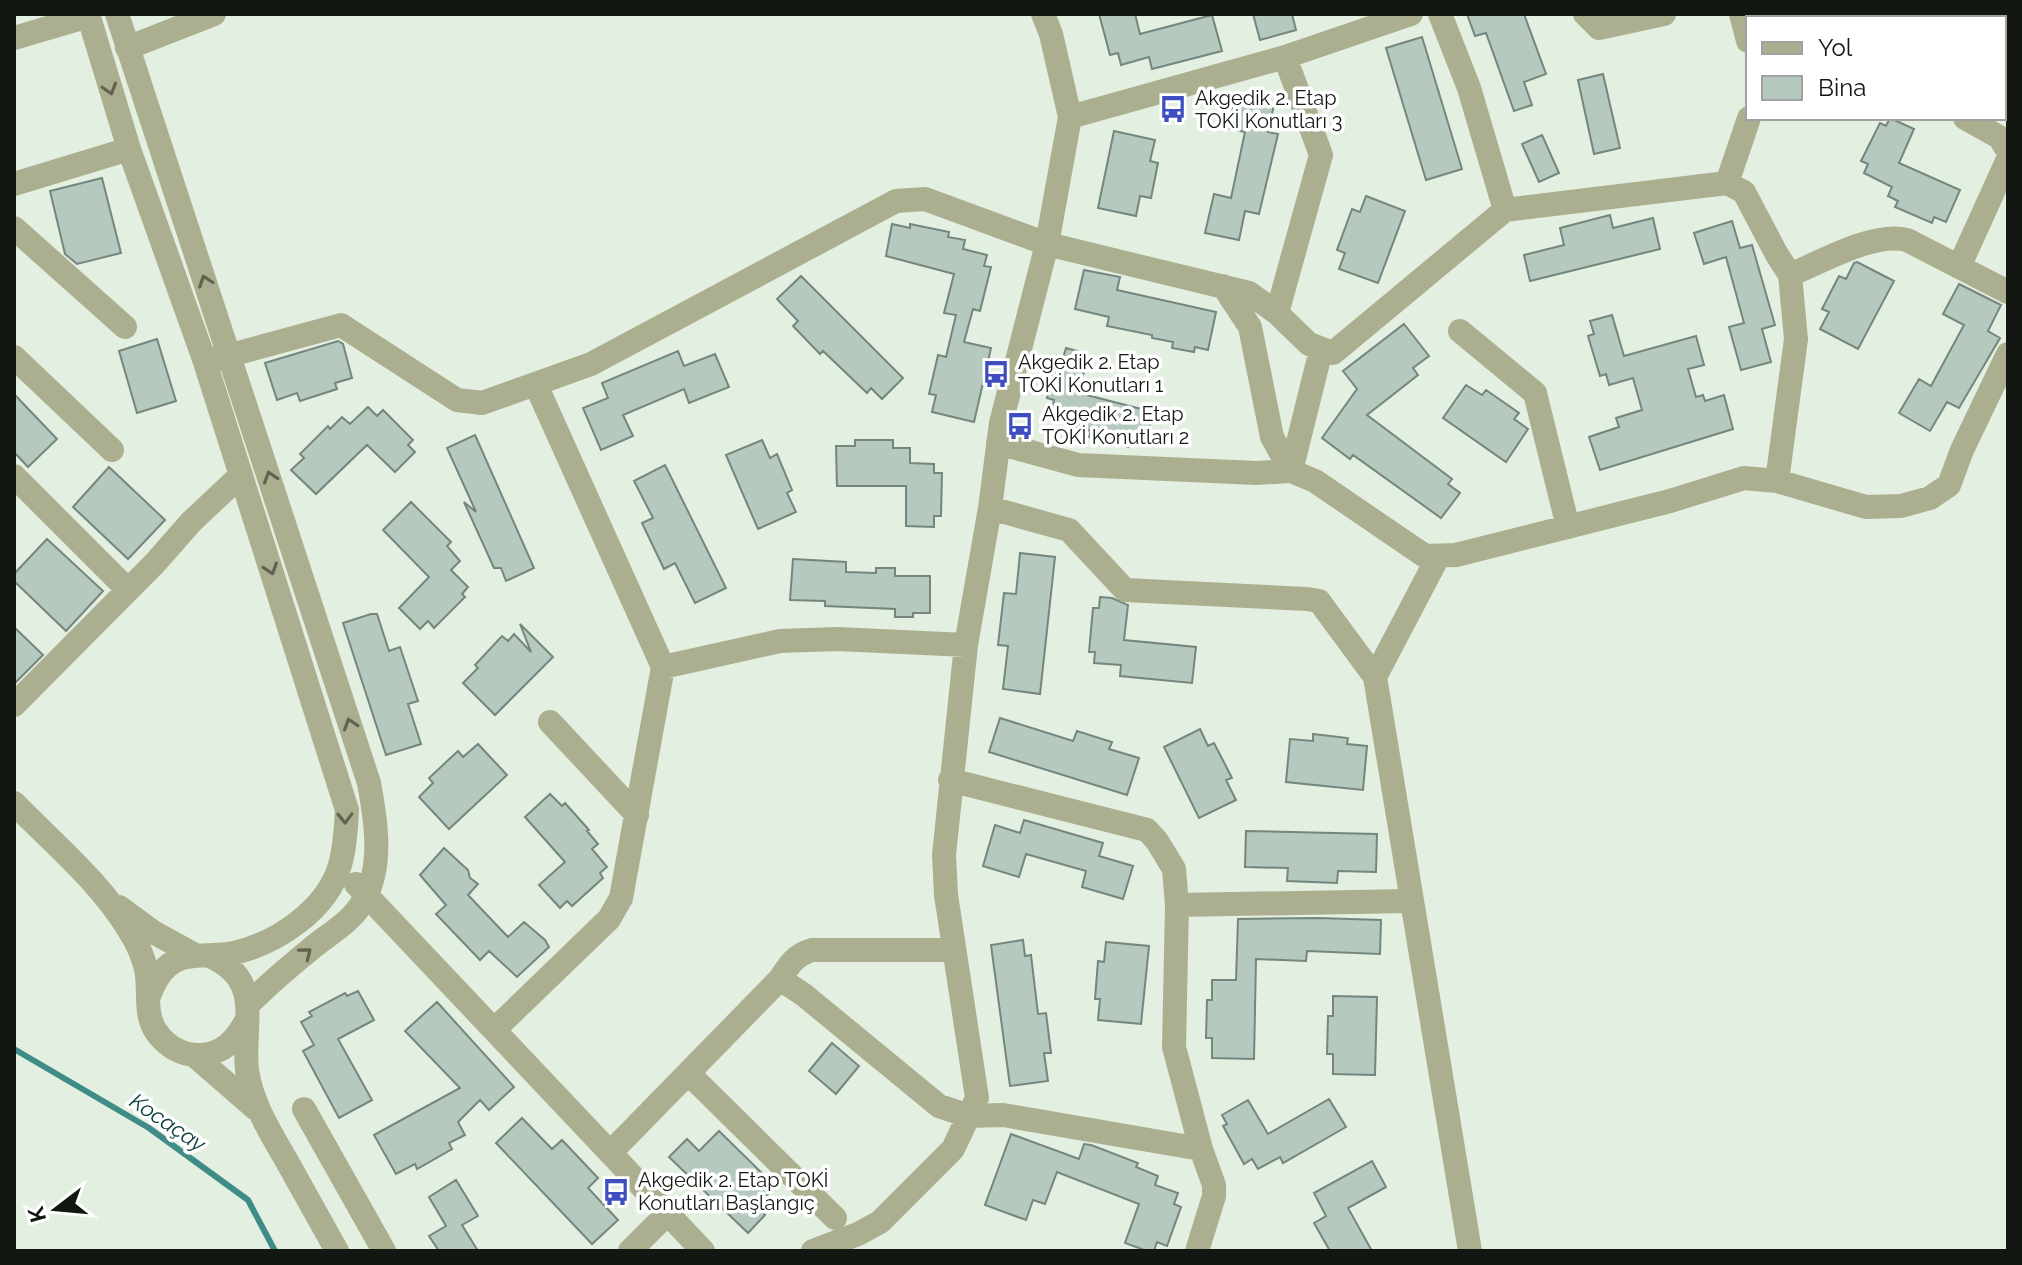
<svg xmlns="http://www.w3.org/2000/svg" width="2022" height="1265" font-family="Raleway,sans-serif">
  <rect width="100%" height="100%" fill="#e3efe0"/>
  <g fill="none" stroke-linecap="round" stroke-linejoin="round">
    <path stroke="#3f8c87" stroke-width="6" d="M14,1049L149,1128L248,1200L275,1251"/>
  </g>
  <path fill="#b6c9bf" stroke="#74867d" stroke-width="2" d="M1099,14H1135L1140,34L1212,15L1222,51L1152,69L1149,57L1121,65L1118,53L1110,55Z
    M1253,14H1292L1296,30L1260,40Z
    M1467,14H1524L1546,74L1524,82L1532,105L1514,111L1486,33L1475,36Z
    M1422,37L1462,169L1426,180L1386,48Z
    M1603,74L1620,148L1594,154L1578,80Z
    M1235,96L1274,105L1268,132L1278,134L1259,214L1245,211L1239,240L1205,233L1214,194L1231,198L1245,132L1227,128Z
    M1890,118L1914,129L1899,163L1960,190L1946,222L1934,217L1932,223L1895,207L1898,201L1888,196L1892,187L1864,173L1868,164L1861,161L1880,123L1886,126Z
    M1114,131L1155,140L1150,161L1158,163L1151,198L1140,196L1136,216L1098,208Z
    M1542,135L1559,173L1539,182L1522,144Z
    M102,178L121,253L77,264L65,254L50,191Z
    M1366,196L1405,211L1378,283L1339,269L1345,253L1337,250L1352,209L1360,212Z
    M1610,215L1613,228L1653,218L1660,249L1530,281L1524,255L1564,245L1560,228Z
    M1732,221L1740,248L1752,245L1775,325L1762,329L1771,362L1741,370L1729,327L1744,323L1726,257L1704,264L1694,233Z
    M892,224L910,228V224L949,232L948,237L965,240L963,249L987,255L984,266L991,267L980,311L973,309L964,342L991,348L974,422L932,412L936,395L929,394L938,355L946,357L956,315L944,313L954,274L886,256Z
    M1857,262L1894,281L1858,349L1820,329L1829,312L1822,309L1839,276L1846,279L1854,263Z
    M1084,270L1120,277L1117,290L1216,312L1208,350L1195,347L1194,352L1172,348L1173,342L1152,338V335L1107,326L1109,317L1075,309Z
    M801,276L903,378L882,399L871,388L867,393L823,351L820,354L793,326L798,321L777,299Z
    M1959,284L2001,305L1988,331L2000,338L1959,408L1947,402L1930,431L1899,413L1919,379L1931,386L1964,325L1943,314Z
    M1612,315L1624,356L1696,336L1704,365L1688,369L1696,397L1703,395L1705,401L1724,395L1733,429L1600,470L1589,437L1619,427L1616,418L1642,410L1633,378L1609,385L1606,374L1600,376L1588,336L1594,334L1590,321Z
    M1404,324L1429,356L1413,368L1418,375L1367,415L1452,479L1448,484L1460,493L1441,518L1353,455L1350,459L1322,438L1357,389L1343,371Z
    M157,339L176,401L137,413L119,351Z
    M338,341L343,344L352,378L335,383L337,389L300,401L297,393L277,400L265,363Z
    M1066,348L1088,354L1079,393L1153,412L1145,445L1129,441L1128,447L1089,437L1091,431L1073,426L1076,416L1052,410L1054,400L1047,398L1057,356L1063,358Z
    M678,351L684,366L715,354L729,387L689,403L684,389L623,415L633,436L601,450L583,408L608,398L602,383Z
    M1466,385L1482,395L1486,390L1519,413L1514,419L1528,429L1506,462L1443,418Z
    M14,394L57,439L28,467L14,452Z
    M368,407L377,416L383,410L413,440L408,445L415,452L395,472L367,445L316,494L291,470L304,458L300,454L328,426L330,429L342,417L350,424Z
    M475,435L534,568L506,581L501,568H494L464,502L476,512L447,448Z
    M762,440L770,458L777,454L792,490L787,493L796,512L758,529L726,455Z
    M855,440H893V448H910V463L934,464V473H942L941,516H934V527L906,526V486H837L836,446H855Z
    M665,465L726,588L695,603L675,563L664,569L642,523L653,518L634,481Z
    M109,467L165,520L128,559L73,507Z
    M411,502L451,542L447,546L460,561L451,570L468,587L462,594L465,597L434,628L428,621L420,629L399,608L429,577L383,530Z
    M47,539L103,591L66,631L14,581V574Z
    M1020,553L1055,557L1040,694L1003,689L1008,646L998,645L1004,593L1016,594Z
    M793,559L846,562V572L876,573V568H895V576H930V613H913V617H895V609L825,606V601L790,600Z
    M1100,597L1112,598L1128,605L1124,640L1196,647L1192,683L1120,676L1121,665L1094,663L1095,652H1089L1093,608H1099Z
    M371,614H377L389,651L400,647L418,701L408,704L421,744L386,755L343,623Z
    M520,624L553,657L495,715L463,683L478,668L475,665L502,636L508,641L514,634L531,652Z
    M14,627L43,655L14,684Z
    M1000,718L1073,741L1077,731L1112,742L1109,749L1139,758L1127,795L989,752Z
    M1200,729L1208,746L1214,743L1232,778L1226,780L1236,800L1199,818L1164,747Z
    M1313,734L1348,738L1347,744L1367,746L1363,790L1286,782L1290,739L1313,741Z
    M478,744L507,775L449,829L419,797L433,783L429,778L458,751L463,757Z
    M550,794L562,806L565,803L589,830L587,831L598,844L592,849L607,867L600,873L603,878L572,906L567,901L560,908L539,885L565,862L525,817Z
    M1024,820L1103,843L1099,856L1133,866L1123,899L1082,887L1086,871L1026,854L1019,877L983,866L995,825L1020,833Z
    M1246,831L1377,834L1376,872L1338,871L1337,883L1287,881L1288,868L1245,867Z
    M444,848L468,870L470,878L478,884L468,895L508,937L524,922L545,940L549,947L517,977L489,951L480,960L436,914L446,905L420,875Z
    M1318,918L1381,920L1380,954L1307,951L1306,961L1256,959L1254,1059L1212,1058V1038H1206L1207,1000H1212V980H1236L1238,919Z
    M1023,940L1025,956L1031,955L1038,1014L1046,1013L1051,1053H1044L1048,1081L1010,1086L991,945Z
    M1106,942L1149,946L1141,1024L1098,1020L1100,999H1095L1098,961L1104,962Z
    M358,991L374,1020L338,1039L372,1100L339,1118L303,1051L314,1045L301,1022L312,1016L309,1012L345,993L347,996Z
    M1333,996L1377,997L1375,1075L1333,1074V1054H1327L1328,1016H1333Z
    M437,1002L514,1087L489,1110L480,1100L458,1122L465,1135L449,1143L452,1149L417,1169L415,1164L396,1174L374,1135L460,1088L405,1031Z
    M832,1043L859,1066L836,1094L809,1071Z
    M1329,1099L1346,1127L1283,1163L1280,1157L1258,1169L1252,1159L1244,1164L1223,1126L1227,1124L1222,1115L1248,1100L1268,1134Z
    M522,1118L552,1149L562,1140L598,1178L588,1188L618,1220L592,1244L496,1143Z
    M719,1131L776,1187L756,1206L765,1215L748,1233L669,1157L687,1139L699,1151Z
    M1011,1134L1079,1159L1084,1144L1091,1145L1138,1163L1136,1167L1158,1176L1155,1185L1178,1193L1174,1204L1181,1207L1167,1246L1157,1242L1154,1251H1147L1125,1243L1139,1204L1057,1172L1045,1204L1033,1200L1026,1220L985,1205Z
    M1372,1161L1386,1187L1348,1208L1372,1251H1330L1314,1223L1326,1216L1314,1193Z
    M456,1180L478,1216L462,1225L478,1251H439L429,1236L446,1226L429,1197Z"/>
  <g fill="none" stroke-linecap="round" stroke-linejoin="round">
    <path stroke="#acaf8f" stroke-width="24" d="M88,14L129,149L205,362L347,810C346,829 345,847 340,865C327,910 277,943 234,953C217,957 194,953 179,959C163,966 155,980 149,996
      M117,14L369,783C376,821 384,868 362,903C351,922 329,934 312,948C290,966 268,984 248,1005
      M1440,14L1469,88L1505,210
      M1585,14L1599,28L1664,14
      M1741,14L1748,41
      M1955,14L1960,18
      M1894,18L1898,14
      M14,38L89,16
      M127,48L214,14
      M2004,48L2008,51
      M1070,117L1285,57L1411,14
      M1965,118L1999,137L2008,151
      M1727,183L1749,118
      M14,184L129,149
      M14,228L125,327
      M1959,267L2008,159
      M1790,275C1821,262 1875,231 1907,240L2008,292
      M1223,286L1250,327L1272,437L1291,471
      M1277,313L1321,155L1285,57
      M1460,331L1535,393L1568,527
      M14,357L112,450
      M205,362L341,325L457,400L482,403L591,364L896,201L925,199L1047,244L1249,293L1277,313L1309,344L1333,353L1505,210L1727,183L1744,192L1776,253L1790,275L1796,339L1777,481
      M998,443L1078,465L1256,473L1291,471L1315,481L1425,556L1456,555L1670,501L1744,478L1777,481L1866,507L1901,506L1930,498L1949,485L1962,450L2008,354
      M1291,471L1321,350
      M14,476L128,590
      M990,508L1069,530L1125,590L1307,599L1319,601L1375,677L1470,1251
      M663,667L780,641L837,639L966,645
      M1375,677L1438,557
      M14,705L155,563L191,522L241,475
      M550,722L637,815
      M950,780L1147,830L1157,841L1174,869L1177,905L1174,1047L1201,1149L1214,1185V1196L1197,1251
      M14,803C53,843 100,882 129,930C136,941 143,956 146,969C149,983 147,998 149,1012C152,1036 175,1056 200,1055C223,1054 236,1040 246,1021
      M356,884L703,1251
      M1177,905L1410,901
      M119,907L153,932L195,955
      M212,957C264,981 242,1024 247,1070C252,1105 272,1135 289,1165C305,1194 321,1222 337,1251
      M780,979L804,995L939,1106L969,1116L1003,1115L1201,1149
      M494,1030L609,919L621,898L663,667L536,385
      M195,1056L256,1109
      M689,1074L835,1218
      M304,1109L384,1251
      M610,1153L780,979C789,965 795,955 812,950H954
      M630,1251L667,1214
      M813,1251L858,1234L880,1222L953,1149L977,1098L946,895L944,855L966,645L990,508L1001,423L1047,244L1070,117L1051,34L1043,14"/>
  </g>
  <defs><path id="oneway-chevron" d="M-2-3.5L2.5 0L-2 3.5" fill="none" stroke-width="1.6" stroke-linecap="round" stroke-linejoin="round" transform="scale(2)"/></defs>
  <g stroke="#606350">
    <use href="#oneway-chevron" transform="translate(110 89) rotate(73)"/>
    <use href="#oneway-chevron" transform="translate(205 281) rotate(-109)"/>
    <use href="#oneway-chevron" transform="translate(270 477) rotate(-108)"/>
    <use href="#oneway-chevron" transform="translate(271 569) rotate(72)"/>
    <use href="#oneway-chevron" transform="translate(350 724) rotate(-108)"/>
    <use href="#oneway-chevron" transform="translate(345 818) rotate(89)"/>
    <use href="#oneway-chevron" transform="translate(306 953) rotate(-39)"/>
  </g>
  <defs>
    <g id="bus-bare" transform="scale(2.16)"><path d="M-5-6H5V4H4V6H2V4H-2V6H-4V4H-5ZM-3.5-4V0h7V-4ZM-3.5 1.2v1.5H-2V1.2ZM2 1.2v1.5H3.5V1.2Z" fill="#3e4dc0" stroke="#fff" stroke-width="2.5" paint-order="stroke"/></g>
  </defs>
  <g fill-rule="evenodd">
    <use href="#bus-bare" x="1173" y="109"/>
    <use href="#bus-bare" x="996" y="374"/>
    <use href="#bus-bare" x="1020" y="426"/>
    <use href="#bus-bare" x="616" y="1192"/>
  </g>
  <g text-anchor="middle" stroke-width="7" stroke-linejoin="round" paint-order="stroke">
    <g font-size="20" fill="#131711" stroke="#fff" text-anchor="start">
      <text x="1195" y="105">Akgedik 2. Etap<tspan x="1195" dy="23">TOKİ Konutları 3</tspan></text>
      <text x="1018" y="369">Akgedik 2. Etap<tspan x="1018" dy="23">TOKİ Konutları 1</tspan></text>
      <text x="1042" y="421">Akgedik 2. Etap<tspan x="1042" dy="23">TOKİ Konutları 2</tspan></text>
      <text x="638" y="1187">Akgedik 2. Etap TOKİ<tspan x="638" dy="23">Konutları Başlangıç</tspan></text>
    </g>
    <g font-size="22" font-style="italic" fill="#0d403e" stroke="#fff">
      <text transform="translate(168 1122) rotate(34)" y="8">Kocaçay</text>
    </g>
  </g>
  <rect width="2022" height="1265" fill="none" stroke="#131711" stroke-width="32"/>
  <rect x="1746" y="16" width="260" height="104" fill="#ffffff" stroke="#a1a2a0" stroke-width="2"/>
  <rect x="1762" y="42" width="40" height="12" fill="#acaf8f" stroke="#a1a2a0" stroke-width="2"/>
  <text x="1818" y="56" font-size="24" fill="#131711">Yol</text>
  <rect x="1762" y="76" width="40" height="24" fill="#b6c9bf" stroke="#a1a2a0" stroke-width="2"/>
  <text x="1818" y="96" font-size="24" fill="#131711">Bina</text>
  <g transform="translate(56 1209) rotate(254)" stroke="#ffffff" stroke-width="6" paint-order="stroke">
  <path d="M0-6L14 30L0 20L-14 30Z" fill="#131711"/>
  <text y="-12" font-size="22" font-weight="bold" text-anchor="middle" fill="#131711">K</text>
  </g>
</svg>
